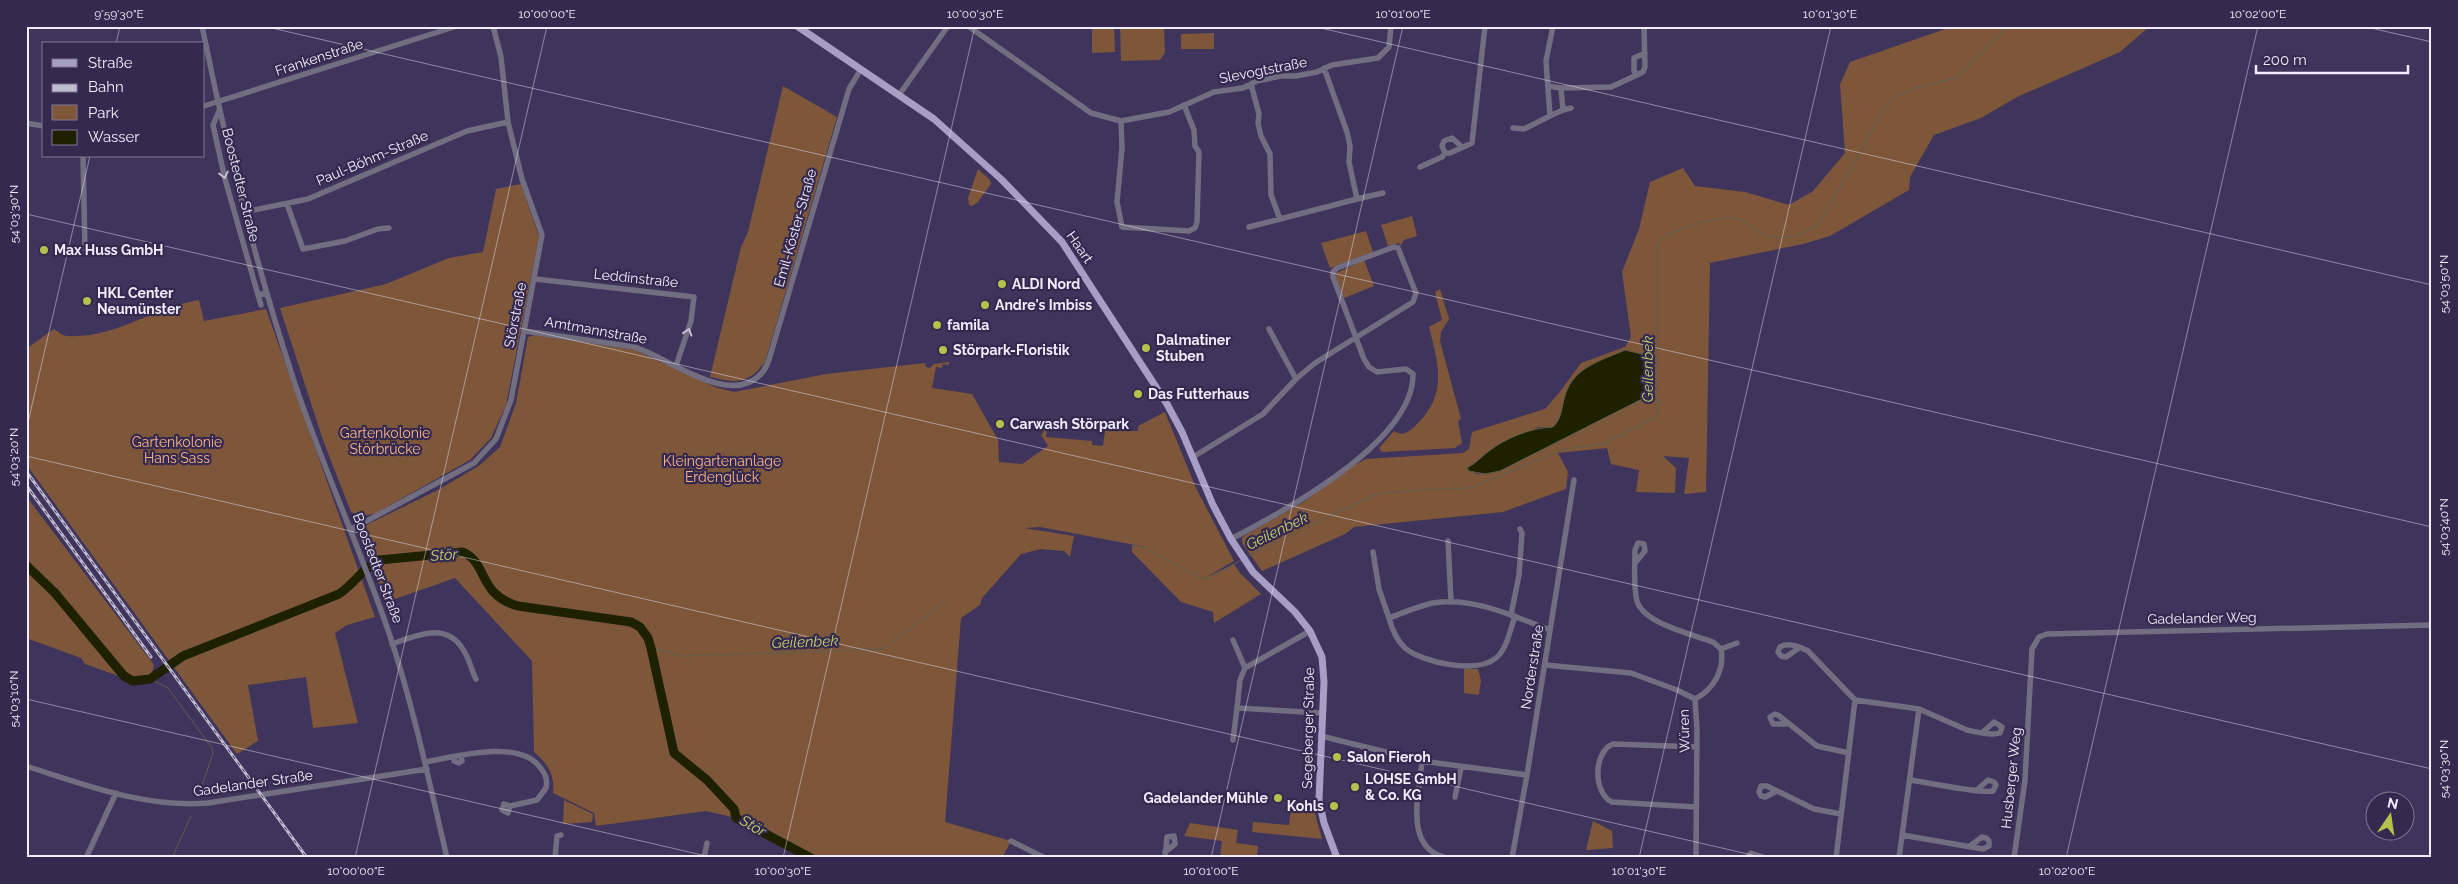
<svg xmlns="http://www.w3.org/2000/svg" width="2458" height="884" font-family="Raleway,sans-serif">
  <rect width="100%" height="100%" fill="#3f345b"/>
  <path fill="#7e573b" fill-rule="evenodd" d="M1092,26H1114L1115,52L1092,53Z
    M1120,26H1164L1165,53L1160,60L1121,61Z
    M1954,26H2150L2120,52L2017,97L1981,118L1934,135L1910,177L1909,190L1830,236L1803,244L1710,263L1706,492L1684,494L1689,458L1663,456L1676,468L1675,493L1636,492L1639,470L1611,464L1607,448L1558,453L1568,472L1566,489L1503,512L1354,527L1345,534L1262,571L1242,543V537L1305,501L1351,467L1366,459L1463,453L1469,449L1472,432L1545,409L1559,393L1581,363L1625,347L1631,337L1622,272L1639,229L1650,182L1683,168L1695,186L1745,192L1789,205L1813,191L1845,153L1840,84L1850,62ZM1568,387L1650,389L1640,400L1500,471L1476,474L1468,468L1502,444L1539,427L1553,428L1559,422Z
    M1214,33V49H1181V34Z
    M783,86L837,117L765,362C747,385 737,383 710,377L741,247L748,232Z
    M978,169L990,180L991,184L978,202L972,206L969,205L968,198Z
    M521,184L539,237L506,405L491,438L470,460L374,514L360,516L351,512L323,440L280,308L386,284L449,258L483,252L496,189Z
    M1412,216L1417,236L1404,240L1400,246L1399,243L1388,246L1381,225Z
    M1366,231L1373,252L1330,268L1321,243Z
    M1364,260L1374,286L1344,298L1335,276L1336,273Z
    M1440,289L1449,319L1441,332L1440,341L1461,419L1458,421L1462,443L1455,448L1382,452L1379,448L1394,431C1403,436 1407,433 1414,427C1448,396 1439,366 1429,327L1442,320L1435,292Z
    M199,300L204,321L266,309L375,617L347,625L335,633L358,723L313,728L306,677L248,685L258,741L237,754L26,464V349L54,329C58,332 63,336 67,336C115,339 154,307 199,300Z
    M535,335L635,350L715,387L734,392L826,374L925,363L926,367L930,368L934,364L949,362V365L943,364L942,368L936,367L932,388L972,394L998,440L999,462L1022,464L1048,446L1041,435L1044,432L1040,427L1037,428L1036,426L1038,423H1042V427L1047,428L1046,437L1092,441V445L1103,446L1105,431H1138V426L1165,412L1196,488L1234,561L1205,578L1234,564L1240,573L1261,594L1214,623L1213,612L1181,602L1132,552V545L1146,547L1040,527L1024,528L1074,536L1070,557L1064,551L1041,549L1021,554L982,598L980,605L961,618L945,822L1011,841L1002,858H811L736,818L706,811L596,826L594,813L553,793C555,775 548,764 534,752L532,661L455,578L386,602L358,529L438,490L480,465L500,447L516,403L528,337Z
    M26,496L154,665L150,679L133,681L85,664L81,658L26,638Z
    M1464,669H1478L1481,680L1479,695L1464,693Z
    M564,800L593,814L592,822L563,824Z
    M1312,803L1322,839L1252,832L1253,822L1289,825L1291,810Z
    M1593,821L1612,831L1613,848L1586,850Z
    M1190,823L1238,830L1236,843L1258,846L1257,858H1220L1222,841L1184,836Z"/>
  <path fill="#1d2100" stroke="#5c5e4c" d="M1625,350L1642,354L1653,368V379L1650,389L1640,400L1500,471L1485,474L1469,471L1467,468C1476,463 1481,457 1489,451C1506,438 1530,428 1553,427C1564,417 1561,401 1568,388C1578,366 1605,359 1625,350Z"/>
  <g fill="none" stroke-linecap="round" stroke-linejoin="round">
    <path stroke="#5c5e4c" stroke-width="1" d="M1132,545L1146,548L1199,577L1207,579L1242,560
      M1247,556L1376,494L1429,489L1470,488L1565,449L1603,444L1658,416L1657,251L1659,242L1666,235C1684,229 1719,214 1737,219C1746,221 1754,230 1763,234C1781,242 1806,235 1820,223L1885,108L1897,95L1919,87L1956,78L2009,26
      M651,648L681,656L880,649L888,646L944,602
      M150,679L168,688L212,748L213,754L198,796
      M172,858L191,816"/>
    <path stroke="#1d2100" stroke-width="9" d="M26,565L55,593L124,676L133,681L150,679L183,656L339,594C354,584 363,568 379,560L463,552C488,563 478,595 518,606L631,622L640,627L648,638L651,648L674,753L707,780L734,809L736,818L811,858"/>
    <path stroke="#726e81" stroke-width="5.5" d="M202,26C226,146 256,265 294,381C322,465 359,546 388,630C413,704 429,781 447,858
      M968,26L1091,113L1121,121L1169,112L1214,92L1243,88L1257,81L1281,76H1296L1317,72L1332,65L1378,58L1389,47L1391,26
      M1644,26L1645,67L1643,72L1637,75L1634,71V58L1645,53
      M1251,84L1259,114L1258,123L1261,136L1270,154L1271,195L1280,219L1357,199L1349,162L1350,146L1347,132L1324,68
      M1548,86L1561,88L1563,110L1550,116L1546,61L1553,26
      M1561,88L1611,87L1637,75
      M899,95L948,26
      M204,106L457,26
      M1563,110L1571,108
      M219,111L213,125L225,179L258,295L266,293
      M1121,121L1122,148L1117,202L1122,227L1189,231L1195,228L1197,222L1199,152L1195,146L1194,130L1184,105
      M26,123L44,126
      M1513,128L1524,129L1550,116
      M1462,147L1452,138L1444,141L1442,146L1445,153H1450L1472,143L1485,26
      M83,156L85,249
      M1420,167L1442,157L1445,153
      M1357,199L1383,193
      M287,204L303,249L345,241L378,229L389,228
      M244,212L308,199L467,131L508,122
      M1249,227L1280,219
      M535,279L694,297L691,321L676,366
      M258,295L261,305
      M1269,329L1296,379
      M525,331L634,347C668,357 729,408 761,374C768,367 770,356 773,346L849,89L861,69
      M1193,457L1263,414L1296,379L1315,363L1413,302L1416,293L1398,248L1394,247L1337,268L1333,272V277L1364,359L1369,367L1377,372L1406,369L1413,374C1414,442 1283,512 1231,539
      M350,530L474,463L496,439L511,400L542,235L522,179L508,122L501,57L493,26
      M1448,541L1451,601
      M1373,552L1379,589L1389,618C1403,613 1418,606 1433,603C1473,596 1515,617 1550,630
      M1635,563L1645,551L1644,544L1638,543L1635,550C1635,566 1633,585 1637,601C1644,624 1692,634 1713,642L1721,649C1725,670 1713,690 1695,699
      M1511,615L1519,575L1522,533L1520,529
      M1389,618C1392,629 1396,640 1405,648C1423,663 1477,674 1496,658C1507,649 1510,630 1515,616
      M1310,631L1245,668L1240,680L1237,708L1322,713
      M1233,640L1245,668
      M392,644C418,635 447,621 464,651C470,660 471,670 476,679
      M1799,648L1786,657L1781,656L1778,652L1780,647C1787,642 1800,647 1808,651L1855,700L1919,709L1899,858
      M1721,649L1737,643
      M1545,665L1631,673L1677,690L1695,699L1697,729L1696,858
      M1919,709L1967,730C1977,732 1991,736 2000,733L2002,727L1994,722L1983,732
      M1788,724H1773L1770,717L1775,714L1778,715L1817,746L1849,753
      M1321,736L1422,761L1527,775
      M1233,740L1237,708
      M454,758V761L459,763L462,761L461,756
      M1422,761C1419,794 1403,850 1448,858
      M425,762C454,757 517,739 539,766C545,773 548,779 546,788L537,800L510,806L504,804L502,810L508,813L510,806
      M26,766C86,785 144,808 208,803L427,769
      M1910,780C1926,782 1981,794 1993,791L1996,785L1994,782L1988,780L1977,790
      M1777,791L1765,797L1761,796L1759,792L1761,786H1767L1814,809L1841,814
      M1455,797L1461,768
      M1696,807L1612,802C1593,793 1593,752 1613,744L1697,747
      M1902,835L1983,849L1989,846V841L1986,838L1982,837L1970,846
      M1011,841L1045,858
      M86,858L116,793
      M555,858L557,836L561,835
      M704,858L707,843
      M1165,858L1167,837L1174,836L1175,844L1165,852
      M1512,858L1527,775L1574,480
      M1688,858H1696
      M1747,858L1751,853L1765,858
      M1836,858L1855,700
      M2014,858L2025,780L2032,649L2039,637L2047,634L2432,625"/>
    <path stroke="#a79ec5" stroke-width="7" d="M797,26L934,119L1001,179L1062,242L1167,404L1182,432L1213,505L1231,539L1253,572L1295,612L1310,631L1322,657L1324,682L1319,800L1324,823L1337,858"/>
    <g stroke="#c0bbd1" stroke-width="3">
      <path id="rail" d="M26,471L307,858
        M26,485L151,657"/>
    </g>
    <use href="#rail" stroke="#35294f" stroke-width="1" stroke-dasharray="4" stroke-linecap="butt"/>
  </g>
  <defs><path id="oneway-chevron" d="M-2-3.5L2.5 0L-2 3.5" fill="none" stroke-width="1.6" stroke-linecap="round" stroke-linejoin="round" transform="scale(1.25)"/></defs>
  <g stroke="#c4c1d1">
    <use href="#oneway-chevron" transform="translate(224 175) rotate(77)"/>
    <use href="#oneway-chevron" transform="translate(688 332) rotate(-73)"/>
  </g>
  <path fill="none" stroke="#f0edfc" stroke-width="1" stroke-opacity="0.45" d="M263,26L2432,527M1312,26L2432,285M2362,26L2432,42M116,44L120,26M26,214L2432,769M26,431L90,156M26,456L1765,858M26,699L715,858M355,858L547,26M783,858L975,26M1211,858L1403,26M1639,858L1831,26M2066,858L2258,26"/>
  <g fill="#b3c24b" stroke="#35294f" stroke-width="2">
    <circle cx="44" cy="250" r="5"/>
    <circle cx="1002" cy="284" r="5"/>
    <circle cx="87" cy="301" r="5"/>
    <circle cx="985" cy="305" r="5"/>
    <circle cx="937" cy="325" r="5"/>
    <circle cx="1146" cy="348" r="5"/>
    <circle cx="943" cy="350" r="5"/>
    <circle cx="1138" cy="394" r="5"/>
    <circle cx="1000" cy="424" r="5"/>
    <circle cx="1337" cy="757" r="5"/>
    <circle cx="1355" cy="787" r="5"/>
    <circle cx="1278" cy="798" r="5"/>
    <circle cx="1334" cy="806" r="5"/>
  </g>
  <g text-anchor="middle" stroke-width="4.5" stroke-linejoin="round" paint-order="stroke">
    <g font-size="14" fill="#f0edfc" stroke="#35294f">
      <text transform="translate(319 57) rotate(-18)" y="5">Frankenstraße</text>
      <text transform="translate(1263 70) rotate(-11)" y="5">Slevogtstraße</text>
      <text transform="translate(372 158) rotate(-23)" y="5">Paul-Böhm-Straße</text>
      <text transform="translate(241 185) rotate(76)" y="5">Boostedter Straße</text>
      <text transform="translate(795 228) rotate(-74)" y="5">Emil-Köster-Straße</text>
      <text transform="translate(1080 247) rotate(55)" y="5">Haart</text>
      <text transform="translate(636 278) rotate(6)" y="5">Leddinstraße</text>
      <text transform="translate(515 315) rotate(-79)" y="5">Störstraße</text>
      <text transform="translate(596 330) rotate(10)" y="5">Amtmannstraße</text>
      <text transform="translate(378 568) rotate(69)" y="5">Boostedter Straße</text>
      <text transform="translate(2202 618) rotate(-1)" y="5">Gadelander Weg</text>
      <text transform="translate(1532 667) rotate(-81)" y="5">Norderstraße</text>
      <text transform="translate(1308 728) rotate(-89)" y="5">Segeberger Straße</text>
      <text transform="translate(1684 731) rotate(-91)" y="5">Würen</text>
      <text transform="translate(2011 778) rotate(-84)" y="5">Husberger Weg</text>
      <text transform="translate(253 783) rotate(-8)" y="5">Gadelander Straße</text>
    </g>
    <g font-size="14" font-weight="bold" fill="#f0edfc" stroke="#35294f" text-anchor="start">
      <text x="54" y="255">Max Huss GmbH</text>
      <text x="1012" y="289">ALDI Nord</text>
      <text x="97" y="298">HKL Center<tspan x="97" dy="16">Neumünster</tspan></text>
      <text x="995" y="310">Andre's Imbiss</text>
      <text x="947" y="330">famila</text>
      <text x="1156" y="345">Dalmatiner<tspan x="1156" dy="16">Stuben</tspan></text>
      <text x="953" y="355">Störpark-Floristik</text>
      <text x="1148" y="399">Das Futterhaus</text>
      <text x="1010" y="429">Carwash Störpark</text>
      <text x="1347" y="762">Salon Fieroh</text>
      <text x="1365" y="784">LOHSE GmbH<tspan x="1365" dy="16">&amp; Co. KG</tspan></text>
      <text x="1268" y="803" text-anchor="end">Gadelander Mühle</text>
      <text x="1324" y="811" text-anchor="end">Kohls</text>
    </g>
    <g font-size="14" fill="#f8b484" stroke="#35294f">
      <text x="385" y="438">Gartenkolonie<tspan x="385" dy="16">Störbrücke</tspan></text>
      <text x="177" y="447">Gartenkolonie<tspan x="177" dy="16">Hans Sass</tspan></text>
      <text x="722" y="466">Kleingartenanlage<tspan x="722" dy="16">Erdenglück</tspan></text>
    </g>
    <g font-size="15" font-style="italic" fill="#c3d26d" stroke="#35294f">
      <text transform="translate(1648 369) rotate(-90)" y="5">Geilenbek</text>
      <text transform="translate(1277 531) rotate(-26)" y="5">Geilenbek</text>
      <text transform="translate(444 555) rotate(-4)" y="5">Stör</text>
      <text transform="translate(805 642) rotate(-2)" y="5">Geilenbek</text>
      <text transform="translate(753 826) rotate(31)" y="5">Stör</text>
    </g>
  </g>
  <rect width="2458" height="884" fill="none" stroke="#35294f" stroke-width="55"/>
  <rect x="42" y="42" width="162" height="115" fill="#35294f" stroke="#807794"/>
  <rect x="52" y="59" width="25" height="8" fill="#a79ec5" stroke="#807794"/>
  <text x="88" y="68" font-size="15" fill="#f0edfc">Straße</text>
  <rect x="52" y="84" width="25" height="8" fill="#c0bbd1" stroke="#807794"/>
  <text x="88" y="92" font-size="15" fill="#f0edfc">Bahn</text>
  <rect x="52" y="105" width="25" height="15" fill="#7e573b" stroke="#807794"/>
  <text x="88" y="118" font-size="15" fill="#f0edfc">Park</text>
  <rect x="52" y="130" width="25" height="15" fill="#1d2100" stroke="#807794"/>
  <text x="88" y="142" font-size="15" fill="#f0edfc">Wasser</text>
  <g transform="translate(2390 816) rotate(13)"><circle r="24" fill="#35294f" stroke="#807794"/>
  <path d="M0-4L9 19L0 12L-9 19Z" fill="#b3c24b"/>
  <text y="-8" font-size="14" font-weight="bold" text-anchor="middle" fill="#f0edfc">N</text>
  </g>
  <path d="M2256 65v8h152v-8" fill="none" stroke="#f0edfc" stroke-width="2.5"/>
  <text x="2263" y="65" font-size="15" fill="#f0edfc" stroke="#35294f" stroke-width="4" paint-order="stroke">200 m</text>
  <rect x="28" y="28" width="2402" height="828" fill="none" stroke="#f0edfc" stroke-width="2"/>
  <g font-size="12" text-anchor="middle" fill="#f0edfc">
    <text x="119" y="18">9°59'30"E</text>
    <text x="547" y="18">10°00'00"E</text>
    <text x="975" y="18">10°00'30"E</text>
    <text x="1403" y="18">10°01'00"E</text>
    <text x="1830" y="18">10°01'30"E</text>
    <text x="2258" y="18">10°02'00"E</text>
    <text transform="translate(14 214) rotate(-90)" y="4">54°03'30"N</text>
    <text transform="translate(2444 284) rotate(-90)" y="4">54°03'50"N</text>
    <text transform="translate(14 457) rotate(-90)" y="4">54°03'20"N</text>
    <text transform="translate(2444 527) rotate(-90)" y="4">54°03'40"N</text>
    <text transform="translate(14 699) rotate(-90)" y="4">54°03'10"N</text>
    <text transform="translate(2444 769) rotate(-90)" y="4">54°03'30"N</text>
    <text x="356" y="875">10°00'00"E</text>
    <text x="783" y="875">10°00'30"E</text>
    <text x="1211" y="875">10°01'00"E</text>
    <text x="1639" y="875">10°01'30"E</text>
    <text x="2067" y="875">10°02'00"E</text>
  </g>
</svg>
